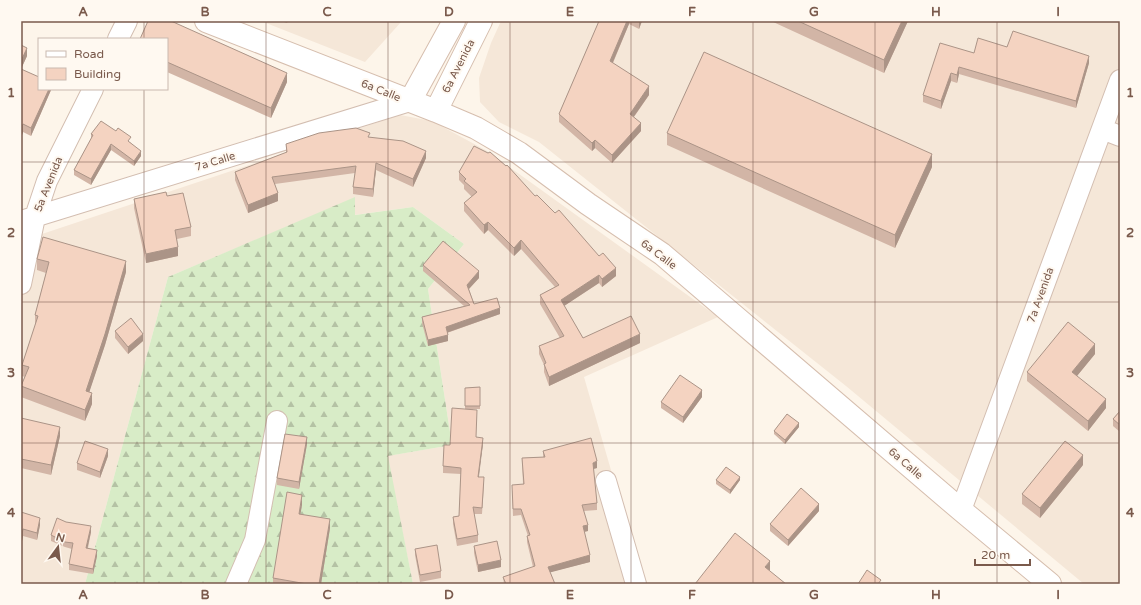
<svg xmlns="http://www.w3.org/2000/svg" width="1141" height="605" font-family="'Varela Round',sans-serif">
  <defs>
    <pattern id="forest-firs" width="22" height="20" patternUnits="userSpaceOnUse"><rect width="22" height="20" fill="#d8ecc7"/><path d="M5 1l3.5 6h-7zM16 11l3.5 6h-7z" fill="#b4c2a4"/></pattern>
  </defs>
  <rect width="100%" height="100%" fill="#fdf5ea"/>
  <path fill="#f5e7d8" d="M261,21H402L365,62Z
    M501,21H1120V584H1084L846,386L539,142L499,122L480,102L479,78L491,43Z
    M400,115L432,121L487,151L718,317L584,377L644,584H413L387,456L452,445L428,289L464,244L413,207L354,215L355,198L168,277L85,584H21V241Z"/>
  <path fill="url(#forest-firs)" d="M355,197V215L413,207L464,244L428,289L452,445L388,456L413,584H85L168,277Z"/>
  <g fill="none" stroke-linecap="round" stroke-linejoin="round">
    <g stroke="#d3beb1" stroke-width="22">
      <path id="street" d="M118,39L127,21
        M1102,129L1120,136
        M21,221L410,101
        M21,284L35,217L47,181L93,89
        M606,481L636,584
        M961,510L1120,80
        M236,584L255,540L277,421"/>
    </g>
    <g stroke="#d6beae" stroke-width="24">
      <path id="secondary" d="M206,21L436,111L476,128L519,153L588,204L662,254L961,510L1050,584
        M410,101L454,21
        M436,111L481,21"/>
    </g>
    <use href="#street" stroke="#fff" stroke-width="20"/>
    <use href="#secondary" stroke="#fff" stroke-width="22"/>
  </g>
  <path fill="#d2b5a6" d="M281,21H288L287,23Z
    M599,21H642L639,29L629,24L613,63L649,95L634,117L641,131L612,163L595,148L592,151L559,122V114Z
    M771,21H908L884,73Z
    M167,39L287,82L271,118L167,72Z
    M21,45L27,56L21,69L51,89V90L31,136L23,132L21,138Z
    M1007,47L1089,63L1076,108L959,74L957,83L951,81L941,109L923,102V95L974,53Z
    M667,133L932,167L895,248L667,145Z
    M91,134L130,142L141,156L134,166L111,150L91,185L74,175V170L91,139Z
    M370,137L426,158L413,187L376,170L373,197L353,194V187L355,173L275,184L278,201L248,213L235,180V172L286,153V144Z
    M459,172L535,196L616,276L602,287L599,283L564,306L583,338L640,343L549,386L544,372V365L539,354V346L560,338L540,304V295L555,287L521,249L514,256L488,230L484,234L464,211V203L472,197L464,189V185L459,180Z
    M167,196L191,227V236L177,239L178,256L146,263L134,208V199Z
    M37,259L126,272L105,345L89,392L92,404L85,421L21,397V386L25,377L22,376V365L35,326V315L46,273L37,270Z
    M423,265L479,278L469,289L474,304L500,314L447,333L448,341L428,346L422,323V317L464,306L423,271Z
    M115,331L143,341L128,354L115,338Z
    M1095,354L1077,376L1106,408L1088,431L1027,381V372Z
    M480,387V409H473L476,437L483,444L478,477L484,484L482,514H474L478,535V542L457,546L453,524V517L459,516L461,474L443,473V466L450,445L465,409V388Z
    M702,397L683,423L661,408V402Z
    M1120,411V432L1113,426V419Z
    M21,418L60,436L51,475L21,468Z
    M799,427L785,444L774,434V431Z
    M307,444L299,489L277,485V478Z
    M543,451L597,468L593,469L597,503V510L584,511L588,531L584,532L590,562L550,572L555,584H504L503,577L533,567L527,542V536H528L521,515L513,516L512,491L523,484L522,458L543,457Z
    M108,456L100,478L77,470V463Z
    M1083,465L1040,518L1022,504V494Z
    M716,480H740L730,494L716,484Z
    M302,505L300,514L330,528L321,584H273V578Z
    M819,511L788,546L770,531V524Z
    M21,512L40,525L37,540L23,536L21,546Z
    M91,532L88,548L97,556L93,574L69,570V564L72,549L65,547L51,541V535Z
    M474,546L501,567L478,572L474,553Z
    M415,549L441,571V578L420,582L415,555Z"/>
  <path fill="#ab9487" d="M627,21H629V24L610,69V61Z
    M639,21H642L639,29Z
    M902,21H908L884,73V60Z
    M27,48V56L21,69V61Z
    M1089,56V63L1076,108V101Z
    M959,67V74L957,83V75Z
    M287,73V82L271,118V108Z
    M951,73V81L941,109V101Z
    M649,86V95L630,122V114Z
    M49,89H51V90L31,136V128Z
    M641,123V131L612,163V155Z
    M23,124V132L21,138V130Z
    M595,140V148L592,151V143Z
    M111,144V150L91,185V179Z
    M141,151V156L134,166V161Z
    M426,151V158L413,187V179Z
    M932,154V167L895,248V235Z
    M376,163V170L373,197V189Z
    M278,193V201L248,213V205Z
    M488,222V230L484,234V225Z
    M521,240V249L514,256V248Z
    M178,247V256L146,263V254Z
    M126,261V272L105,345L86,402V391Z
    M616,268V276L602,287V279Z
    M479,271V278L467,291V285Z
    M599,275V283L561,308V300Z
    M500,308V314L446,333V327Z
    M143,334V341L128,354V347Z
    M640,334V343L549,386V377Z
    M448,335V341L428,346V340Z
    M1095,344V354L1072,382V372Z
    M702,390V397L683,423V417Z
    M92,393V404L85,421V410Z
    M1106,399V408L1088,431V421Z
    M799,423V427L785,444V440Z
    M60,427V436L51,475V465Z
    M307,437V444L299,489V482Z
    M483,438V444L478,484V477Z
    M108,449V456L100,478V472Z
    M1083,455V465L1040,518V508Z
    M597,461V468L593,469V463Z
    M740,477V480L730,494V490Z
    M302,495V505L299,523V514Z
    M819,504V511L788,546V540Z
    M40,518V525L37,540V533Z
    M330,519V528L321,584H319Z
    M588,525V531L583,532V526Z
    M91,526V532L86,554V548Z
    M23,529V536L21,546V540Z
    M97,550V556L93,574V569Z
    M590,555V562L548,573V567Z
    M501,560V567L478,572V565Z
    M770,561V570L765,576V567Z"/>
  <path fill="#f4d3c1" stroke="#ab9487" d="M148,21H171L287,73L271,108L167,62V39H140Z
    M599,21H627L610,61L649,86L630,114L641,123L612,155L595,140L592,143L559,114Z
    M798,21H902L884,60Z
    M1013,31L1089,56L1076,101L959,67L957,75L951,73L941,101L923,95L940,43L974,53L978,38L1007,47Z
    M21,45L27,48L21,61Z
    M704,52L932,154L895,235L667,133Z
    M21,69L39,77V89H49L31,128L23,124L21,130Z
    M101,121L116,131L118,128L131,137L128,141L141,151L134,161L111,144L91,179L74,170L93,135L91,134Z
    M356,128L370,133L368,137L403,141L426,151L413,179L376,163L373,189L353,187L356,166L272,177L278,193L248,205L235,172L287,152L286,144L319,133Z
    M474,146L488,153L490,152L506,166L507,165L535,196L537,195L555,213L559,210L599,256L603,253L616,268L602,279L599,275L561,300L583,338L631,316L640,334L549,377L544,364L546,363L539,346L564,336L540,295L559,285L521,240L514,248L488,222L484,225L464,203L477,192L464,181L466,179L459,172Z
    M166,192L167,196L183,193L191,227L175,230L178,247L146,254L134,199Z
    M43,237L126,261L105,334L86,391L92,393L85,410L21,386L29,367L22,365L38,316L35,315L49,262L37,259Z
    M443,241L479,271L467,285L474,304L497,298L500,308L446,327L448,335L428,340L422,317L470,305L423,265Z
    M131,318L143,334L128,347L115,331Z
    M1068,322L1095,344L1072,372L1106,399L1088,421L1027,372Z
    M680,375L702,390L683,417L661,402Z
    M480,387V406H465V388Z
    M452,408L477,410L476,437L483,438L478,477H484L482,508L473,507L478,535L457,539L453,517L459,516L461,468L443,466L444,445H450Z
    M1120,411V425L1113,419Z
    M787,414L799,423L785,440L774,431Z
    M21,418L60,427L51,465L21,459Z
    M285,434L307,437L299,482L277,478Z
    M591,438L597,461L593,463L597,503L582,505L588,525L583,526L590,555L548,567L555,584H506L503,577L535,566L527,536L530,535L521,509H513L512,485L524,484L522,458L545,457L543,451Z
    M85,441L108,449L100,472L77,463Z
    M1065,441L1083,455L1040,508L1022,494Z
    M726,467L740,477L730,490L716,480Z
    M801,488L819,504L788,540L770,524Z
    M287,492L302,495L299,514L330,519L319,584H307L273,578Z
    M21,512L40,518L37,533L23,529L21,540Z
    M57,518L66,522L91,526L86,548L97,550L93,569L69,564L73,543L65,542L51,535Z
    M735,533L770,561L765,567L786,584H695Z
    M497,541L501,560L478,565L474,546Z
    M437,545L441,571L420,575L415,549Z
    M867,570L881,580L878,584H858Z"/>
  <path fill="none" stroke="#7a5a4c" stroke-width="1" stroke-opacity="0.55" d="M144,21V39M266,21V584M388,21V584M510,21V584M631,21V584M753,21V584M875,21V584M997,21V584M144,89V584M21,162H1120M21,302H1120M21,443H1120"/>
  <g text-anchor="middle" stroke-width="4" stroke-linejoin="round" paint-order="stroke">
    <g font-size="11" fill="#7a5a4c" stroke="#fff9f1">
      <text transform="translate(458 66) rotate(-63)" y="4">6a Avenida</text>
      <text transform="translate(381 90) rotate(22)" y="4">6a Calle</text>
      <text transform="translate(215 161) rotate(-17)" y="4">7a Calle</text>
      <text transform="translate(48 184) rotate(-68)" y="4">5a Avenida</text>
      <text transform="translate(659 254) rotate(37)" y="4">6a Calle</text>
      <text transform="translate(1040 295) rotate(-70)" y="4">7a Avenida</text>
      <text transform="translate(906 463) rotate(41)" y="4">6a Calle</text>
    </g>
  </g>
  <rect width="1141" height="605" fill="none" stroke="#fff9f1" stroke-width="44"/>
  <rect x="38" y="38" width="130" height="52" fill="#fff9f1" stroke="#cab9af"/>
  <rect x="46" y="51" width="20" height="6" fill="#ffffff" stroke="#cab9af"/>
  <text x="74" y="58" font-size="12" fill="#7a5a4c">Road</text>
  <rect x="46" y="68" width="20" height="12" fill="#f4d3c1" stroke="#cab9af"/>
  <text x="74" y="78" font-size="12" fill="#7a5a4c">Building</text>
  <g transform="translate(58 547) rotate(15)" stroke="#fff9f1" stroke-width="3" paint-order="stroke">
  <path d="M0-3L7 15L0 10L-7 15Z" fill="#7a5a4c"/>
  <text y="-6" font-size="11" font-weight="bold" text-anchor="middle" fill="#7a5a4c">N</text>
  </g>
  <path d="M975 559v6h55v-6" fill="none" stroke="#7a5a4c" stroke-width="2"/>
  <text x="981" y="559" font-size="12" fill="#7a5a4c" stroke="#fff9f1" stroke-width="3" paint-order="stroke">20 m</text>
  <rect x="22" y="22" width="1097" height="561" fill="none" stroke="#7a5a4c" stroke-width="1.5"/>
  <g font-size="13" text-anchor="middle" font-weight="bold" fill="#7a5a4c">
    <text x="83" y="16">A</text>
    <text x="205" y="16">B</text>
    <text x="327" y="16">C</text>
    <text x="449" y="16">D</text>
    <text x="570" y="16">E</text>
    <text x="692" y="16">F</text>
    <text x="814" y="16">G</text>
    <text x="936" y="16">H</text>
    <text x="1058" y="16">I</text>
    <text x="11" y="97">1</text>
    <text x="1130" y="97">1</text>
    <text x="11" y="237">2</text>
    <text x="1130" y="237">2</text>
    <text x="11" y="377">3</text>
    <text x="1130" y="377">3</text>
    <text x="11" y="517">4</text>
    <text x="1130" y="517">4</text>
    <text x="83" y="599">A</text>
    <text x="205" y="599">B</text>
    <text x="327" y="599">C</text>
    <text x="449" y="599">D</text>
    <text x="570" y="599">E</text>
    <text x="692" y="599">F</text>
    <text x="814" y="599">G</text>
    <text x="936" y="599">H</text>
    <text x="1058" y="599">I</text>
  </g>
</svg>
